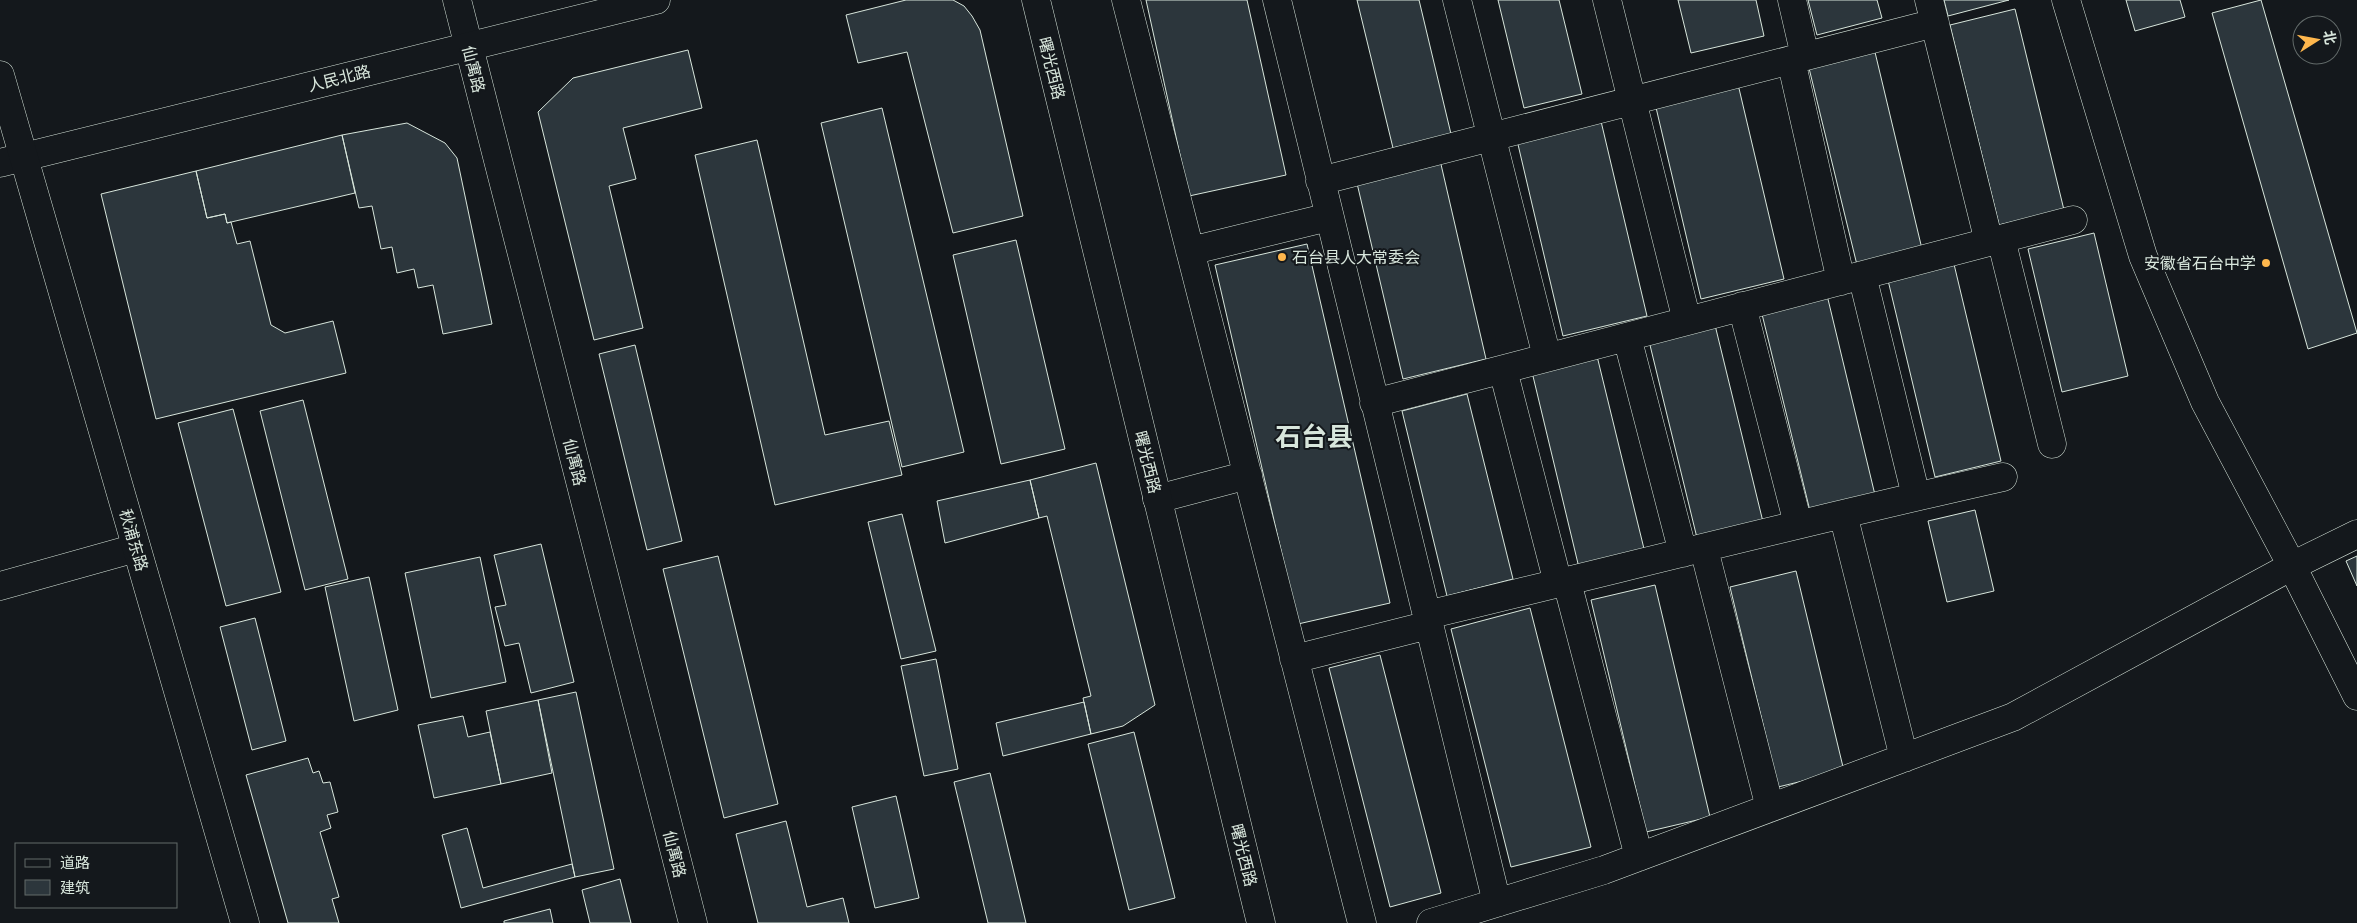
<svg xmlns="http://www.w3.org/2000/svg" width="2357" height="923" font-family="Merriweather,'Noto Sans SC',serif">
  <rect width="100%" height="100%" fill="#14181c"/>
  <path fill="#2c363c" stroke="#d8e6dc" d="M906,0H953L964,6L972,16L980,30L1023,216L953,233L907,52L858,63L846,15Z
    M1146,0H1247L1286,175L1189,196Z
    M1357,0H1419L1451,134L1393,148Z
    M1498,0H1559L1582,94L1524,108Z
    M1678,0H1756L1764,36L1691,53Z
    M1808,0H1877L1882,18L1817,35Z
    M1944,0H2009L1948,16Z
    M2126,0H2180L2185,17L2135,31Z
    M2261,0L2357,333L2308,349L2212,13Z
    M2015,9L2064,210L1999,225L1950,25Z
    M1874,48L1922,249L1857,265L1808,64Z
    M688,50L702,108L623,128L636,179L609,186L643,328L594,340L538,112L573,78Z
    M1737,80L1784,279L1701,299L1654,99Z
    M882,108L964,452L902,467L821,123Z
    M1600,117L1647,316L1563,336L1516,136Z
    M407,123L445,143L457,158L492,324L443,334L433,285L418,288L414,269L397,273L392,247L381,249L372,206L359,208L342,135Z
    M342,135L355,193L227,223L225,214L207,218L196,171Z
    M757,140L825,435L889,421L902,475L775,505L695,155Z
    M1440,160L1486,359L1403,379L1356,179Z
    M196,171L207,218L225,214L227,223L231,222L237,244L250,241L271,325L285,333L333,321L346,373L156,419L101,194Z
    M2094,233L2128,376L2062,392L2028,249Z
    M1016,240L1065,449L1001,464L953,255Z
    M1307,244L1390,603L1298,624L1215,265Z
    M1953,260L2001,461L1935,477L1887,276Z
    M1827,295L1875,495L1810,511L1761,310Z
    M1715,325L1764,526L1698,542L1649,341Z
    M635,345L682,541L647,550L599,354Z
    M1597,356L1646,557L1580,572L1532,372Z
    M1467,394L1513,579L1447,596L1402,411Z
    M303,400L348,579L305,590L260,411Z
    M233,409L281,592L226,606L178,423Z
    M1096,463L1155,705L1123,726L1091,734L1083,698L1091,696L1047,516L1039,518L1030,480Z
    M1030,480L1039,518L945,543L937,501Z
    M1975,510L1994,591L1947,602L1928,521Z
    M902,514L936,651L901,659L868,522Z
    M541,544L574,682L531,693L519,643L505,646L495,607L506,605L494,555Z
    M718,556L778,804L724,818L663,569Z
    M2357,556V586L2346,561Z
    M480,557L506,682L431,698L405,573Z
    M1796,571L1844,771L1778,787L1730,587Z
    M369,577L398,710L354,721L325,587Z
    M1655,585L1710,817L1646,832L1591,600Z
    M1530,608L1591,847L1511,867L1451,629Z
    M255,618L286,741L252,750L220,627Z
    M1380,655L1441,893L1390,907L1329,668Z
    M936,659L958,769L924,776L901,666Z
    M576,692L614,869L575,877L538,700Z
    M538,700L552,773L501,784L486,711Z
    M1084,702L1091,734L1003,756L996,723Z
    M463,716L468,737L490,732L501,784L434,798L418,725Z
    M1134,732L1175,898L1129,910L1088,744Z
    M308,758L313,773L319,771L323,783L330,782L338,812L327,815L331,828L320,832L339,897L332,899L339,923H288L246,775Z
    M990,773L1026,923H988L954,782Z
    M896,796L919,898L875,908L852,807Z
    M786,821L807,907L843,898L849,923H758L736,834Z
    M467,828L483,888L572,864L575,877L461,908L442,835Z
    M620,879L631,923H590L582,890Z
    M550,909L553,923H504V921Z"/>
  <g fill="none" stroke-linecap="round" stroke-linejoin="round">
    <g stroke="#d8e6dc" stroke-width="29">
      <path id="minor" d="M457,0L693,923
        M1126,0L1362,923
        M1277,0L1497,903
        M1457,0L1547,357
        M1607,0L1687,321
        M1792,0L1805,56
        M1929,0L1989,242
        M2066,0L2143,256L2205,402L2292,566L2357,696
        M1791,60L1841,281
        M1320,181L1935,23
        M2001,239L2052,444
        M1190,251L1329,217
        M1862,275L1916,496
        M1742,306L1798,524
        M1627,337L1683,553
        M1503,370L1558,583
        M1374,403L2073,220
        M1157,499L1248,475
        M1843,514L1904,758
        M1704,549L1770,808
        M1567,582L1639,857
        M0,586L136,548
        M1427,615C1619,569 1810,520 2003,477
        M1294,659L1429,625
        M1431,923L1604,870L2013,717L2292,566L2357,534"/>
    </g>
    <g stroke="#d8e6dc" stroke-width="29">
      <path id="major" d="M1036,0L1261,923
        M0,163L656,0"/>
    </g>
    <g stroke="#d8e6dc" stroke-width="29">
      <path id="highway" d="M0,75L245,923"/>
    </g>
    <use href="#minor" stroke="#14181c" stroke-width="28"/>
    <use href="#major" stroke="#14181c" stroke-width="28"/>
    <use href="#highway" stroke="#14181c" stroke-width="28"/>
  </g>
  <g fill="#ffb74d" stroke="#14181c" stroke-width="2">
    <circle cx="1282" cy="257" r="5"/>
    <circle cx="2266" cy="263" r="5"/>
  </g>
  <g text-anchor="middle" stroke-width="4" stroke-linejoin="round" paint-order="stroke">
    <g font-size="16" fill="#d8e6dc" stroke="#14181c">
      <text transform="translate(1052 68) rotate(76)" y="6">曙光西路</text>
      <text transform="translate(474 69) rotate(76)" y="6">仙寓路</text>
      <text transform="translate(339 78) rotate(-14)" y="6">人民北路</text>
      <text transform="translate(575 462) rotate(76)" y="6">仙寓路</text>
      <text transform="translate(1148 462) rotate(76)" y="6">曙光西路</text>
      <text transform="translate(134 540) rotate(74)" y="6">秋浦东路</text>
      <text transform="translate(675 854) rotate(76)" y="6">仙寓路</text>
      <text transform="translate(1244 855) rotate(76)" y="6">曙光西路</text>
    </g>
    <g font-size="16" fill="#d8e6dc" stroke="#14181c" text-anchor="start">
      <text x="1292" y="263">石台县人大常委会</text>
      <text x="2256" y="269" text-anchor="end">安徽省石台中学</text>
    </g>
    <g font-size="26" font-weight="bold" fill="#d8e6dc" stroke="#14181c">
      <text x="1314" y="446">石台县</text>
    </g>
  </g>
  <rect x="15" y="843" width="162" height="65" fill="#14181c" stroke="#626a69"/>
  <rect x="25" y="859" width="25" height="8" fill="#14181c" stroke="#626a69"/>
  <text x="60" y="868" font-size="15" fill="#d8e6dc">道路</text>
  <rect x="25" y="880" width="25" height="15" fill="#2c363c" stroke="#626a69"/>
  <text x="60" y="893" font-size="15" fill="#d8e6dc">建筑</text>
  <g transform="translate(2317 40) rotate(79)"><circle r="24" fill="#14181c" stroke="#626a69"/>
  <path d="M0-4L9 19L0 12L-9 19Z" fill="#ffb74d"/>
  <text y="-8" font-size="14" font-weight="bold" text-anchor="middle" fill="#d8e6dc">北</text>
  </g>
</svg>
